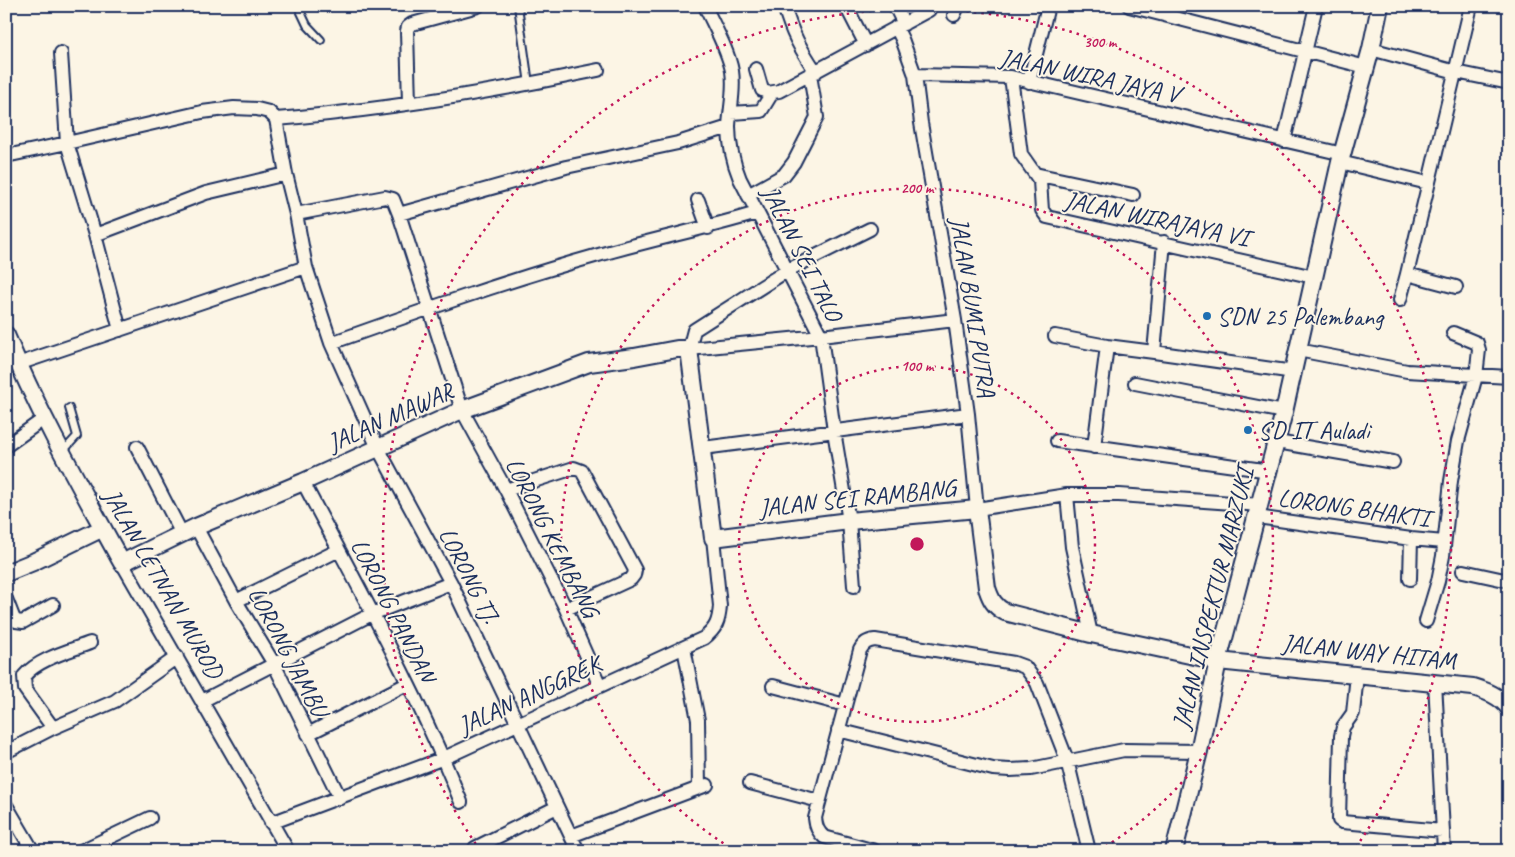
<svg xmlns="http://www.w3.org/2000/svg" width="1515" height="857" font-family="Caveat,sans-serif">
  <rect width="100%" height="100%" fill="#fcf5e5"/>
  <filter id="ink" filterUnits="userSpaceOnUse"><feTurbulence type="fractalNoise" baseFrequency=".02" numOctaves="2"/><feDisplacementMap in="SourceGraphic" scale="10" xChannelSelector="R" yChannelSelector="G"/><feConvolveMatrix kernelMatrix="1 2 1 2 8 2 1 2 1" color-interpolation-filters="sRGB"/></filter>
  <g filter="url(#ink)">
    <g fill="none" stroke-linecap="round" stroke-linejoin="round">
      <g stroke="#1b2f5e" stroke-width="10">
        <path id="service" d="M298,6L307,25L321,40
          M518,6L529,84
          M62,450L67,447L77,436L69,408"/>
      </g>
      <g stroke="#1b2f5e" stroke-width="16">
        <path id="minor" d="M705,6C714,26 728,50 732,71C735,90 730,108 729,126C729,145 733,162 740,179L821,336L834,431L849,521L854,586
          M784,6C792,34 800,48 816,72
          M846,6L866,45
          M895,6L904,24
          M1129,6L1366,67
          M954,15L958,6
          M896,27L902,39L915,75L921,123L955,320L968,414L977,509L1067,495H1119L1261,505
          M1371,49L1456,72L1509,83
          M61,53L67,143L95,235L120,330
          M756,69L762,90L768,93L779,91L929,10
          M915,75L1011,77L1343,154
          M1011,77L1021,154L1040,181L1042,210L1047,217L1314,277
          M1029,82L1048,6
          M409,103L407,31L408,27L412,24L478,6
          M731,113L761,111L772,93
          M276,119C384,110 492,92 598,70
          M1284,141L1316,6
          M6,156L67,143L202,112L234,108L257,109L269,112L276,119L286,174L296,214L306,267L331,343L378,448L451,583L578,851
          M1340,162L1428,183
          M1035,174L1133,195
          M748,195L784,175L794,162L817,117L810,75
          M698,200L708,228
          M296,214L385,197L393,199L399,214L462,410L506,490L566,609L600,686
          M399,214L566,167L678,143L729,127
          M870,229L788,270L694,330L689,349L821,336L955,320
          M95,235L206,193L286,174
          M1164,242L1154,352L1294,372
          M1456,287L1407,274L1471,6
          M1400,300L1407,274
          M1055,336L1107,346L1154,352
          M331,343C418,312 506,281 595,256C649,240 704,229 757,213
          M1298,350L1407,371L1509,377
          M18,364L306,267
          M1135,383L1284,412
          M1057,441L1270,471
          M1277,442L1393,462
          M6,446L45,418
          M137,447L182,534
          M1094,447L1107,346
          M703,448L968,414
          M303,482C358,587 417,691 461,802
          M506,490L574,468L582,471L635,570L634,575L631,579L566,609
          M1067,495L1072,547L1091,634
          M1257,517L1411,539L1444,542
          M196,527L236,601L274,664L340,798
          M122,563L288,851
          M1463,571L1509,581
          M1410,579L1411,539
          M6,599L13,617L16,621L23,622L53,605
          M236,601L339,550
          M1426,621L1438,581L1443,556L1451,481L1458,441L1476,376L1479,350L1477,343L1453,333
          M684,648L698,720L699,787
          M1357,675L1353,713L1343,727L1341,736L1339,820L1342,822L1443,831
          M1435,682L1444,851
          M773,686L845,705
          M202,701L372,614L451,583
          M53,728L25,689L24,676C38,659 69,651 90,643
          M838,730L993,769L1010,770L1031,769L1124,750L1199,751
          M308,734L407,684
          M6,752L53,728L115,701L177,657
          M750,783L819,801
          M6,805L33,851
          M271,823L444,758L704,638C716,629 719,621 720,606L713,538
          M571,836L707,785
          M81,851L150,818
          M476,851L475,848L557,807
          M875,851L824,837C818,832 816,827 815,818L860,650C864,643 867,641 875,640L1014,663L1025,667L1037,683L1067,760L1089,851"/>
      </g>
      <g stroke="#1b2f5e" stroke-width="20">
        <path id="tertiary" d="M6,335C39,414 81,488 122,563L196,527L303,482L462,410L589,363L634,357L677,349H689L713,538L849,521L977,509L987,588C991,600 994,606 1005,612L1091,634L1218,661L1473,687C1486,691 1500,696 1509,708
          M6,573L33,562L103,528
          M1174,851L1199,751L1218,661L1284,412L1340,162L1371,49L1380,6"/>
      </g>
      <use href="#service" stroke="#fcf5e5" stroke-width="6"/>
      <use href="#minor" stroke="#fcf5e5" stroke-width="12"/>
      <use href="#tertiary" stroke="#fcf5e5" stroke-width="16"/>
    </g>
  </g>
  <g fill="none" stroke="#c2185b" stroke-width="2.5" stroke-dasharray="2.5 5">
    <circle cx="917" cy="544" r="178"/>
    <path d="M736 851A356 356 0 1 1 1098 851"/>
    <path d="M480 850A534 534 0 1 1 1354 850"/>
  </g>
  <g fill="#1f6fb2" stroke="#fcf5e5" stroke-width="2">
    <circle cx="1207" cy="316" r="5"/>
    <circle cx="1248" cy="430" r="5"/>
  </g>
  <g text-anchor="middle" stroke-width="4" stroke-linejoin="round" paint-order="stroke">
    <g font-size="25" fill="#1b2f5e" stroke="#fcf5e5">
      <text transform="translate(1090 75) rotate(12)" y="9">JALAN WIRA JAYA V</text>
      <text transform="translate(1157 218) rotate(12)" y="9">JALAN WIRAJAYA VI</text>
      <text transform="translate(803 253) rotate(63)" y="9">JALAN SEI TALO</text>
      <text transform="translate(974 307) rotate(81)" y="9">JALAN BUMI PUTRA</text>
      <text transform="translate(390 416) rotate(-24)" y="9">JALAN MAWAR</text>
      <text transform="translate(857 497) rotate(-6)" y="9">JALAN SEI RAMBANG</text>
      <text transform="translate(1354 507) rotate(8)" y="9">LORONG BHAKTI</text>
      <text transform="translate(553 537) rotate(63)" y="9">LORONG KEMBANG</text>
      <text transform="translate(470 575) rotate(63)" y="9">LORONG TJ.</text>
      <text transform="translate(164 583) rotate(60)" y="9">JALAN LETNAN MUROD</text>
      <text transform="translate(1212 598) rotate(-76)" y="9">JALAN INSPEKTUR MARZUKI</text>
      <text transform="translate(394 610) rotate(63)" y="9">LORONG PANDAN</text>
      <text transform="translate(289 651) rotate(62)" y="9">LORONG JAMBU</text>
      <text transform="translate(1369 651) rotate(6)" y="9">JALAN WAY HITAM</text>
      <text transform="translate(529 694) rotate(-25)" y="9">JALAN ANGGREK</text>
    </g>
    <g font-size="25" fill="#1b2f5e" stroke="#fcf5e5" text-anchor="start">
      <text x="1217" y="325">SDN 25 Palembang</text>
      <text x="1258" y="439">SD IT Auladi</text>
    </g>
  </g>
  <circle cx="917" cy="544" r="8" fill="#c2185b" stroke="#fcf5e5" stroke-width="2.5"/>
  <g font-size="15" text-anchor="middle" font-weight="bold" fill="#c2185b" stroke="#fcf5e5" stroke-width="4" stroke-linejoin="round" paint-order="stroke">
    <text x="1100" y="47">300 m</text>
    <text x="917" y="193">200 m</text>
    <text x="917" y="371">100 m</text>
  </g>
  <rect width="1515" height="857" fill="none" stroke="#fcf5e5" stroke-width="25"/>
  <rect x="12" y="12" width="1490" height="832" fill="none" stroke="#1b2f5e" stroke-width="2" filter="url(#ink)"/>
</svg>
